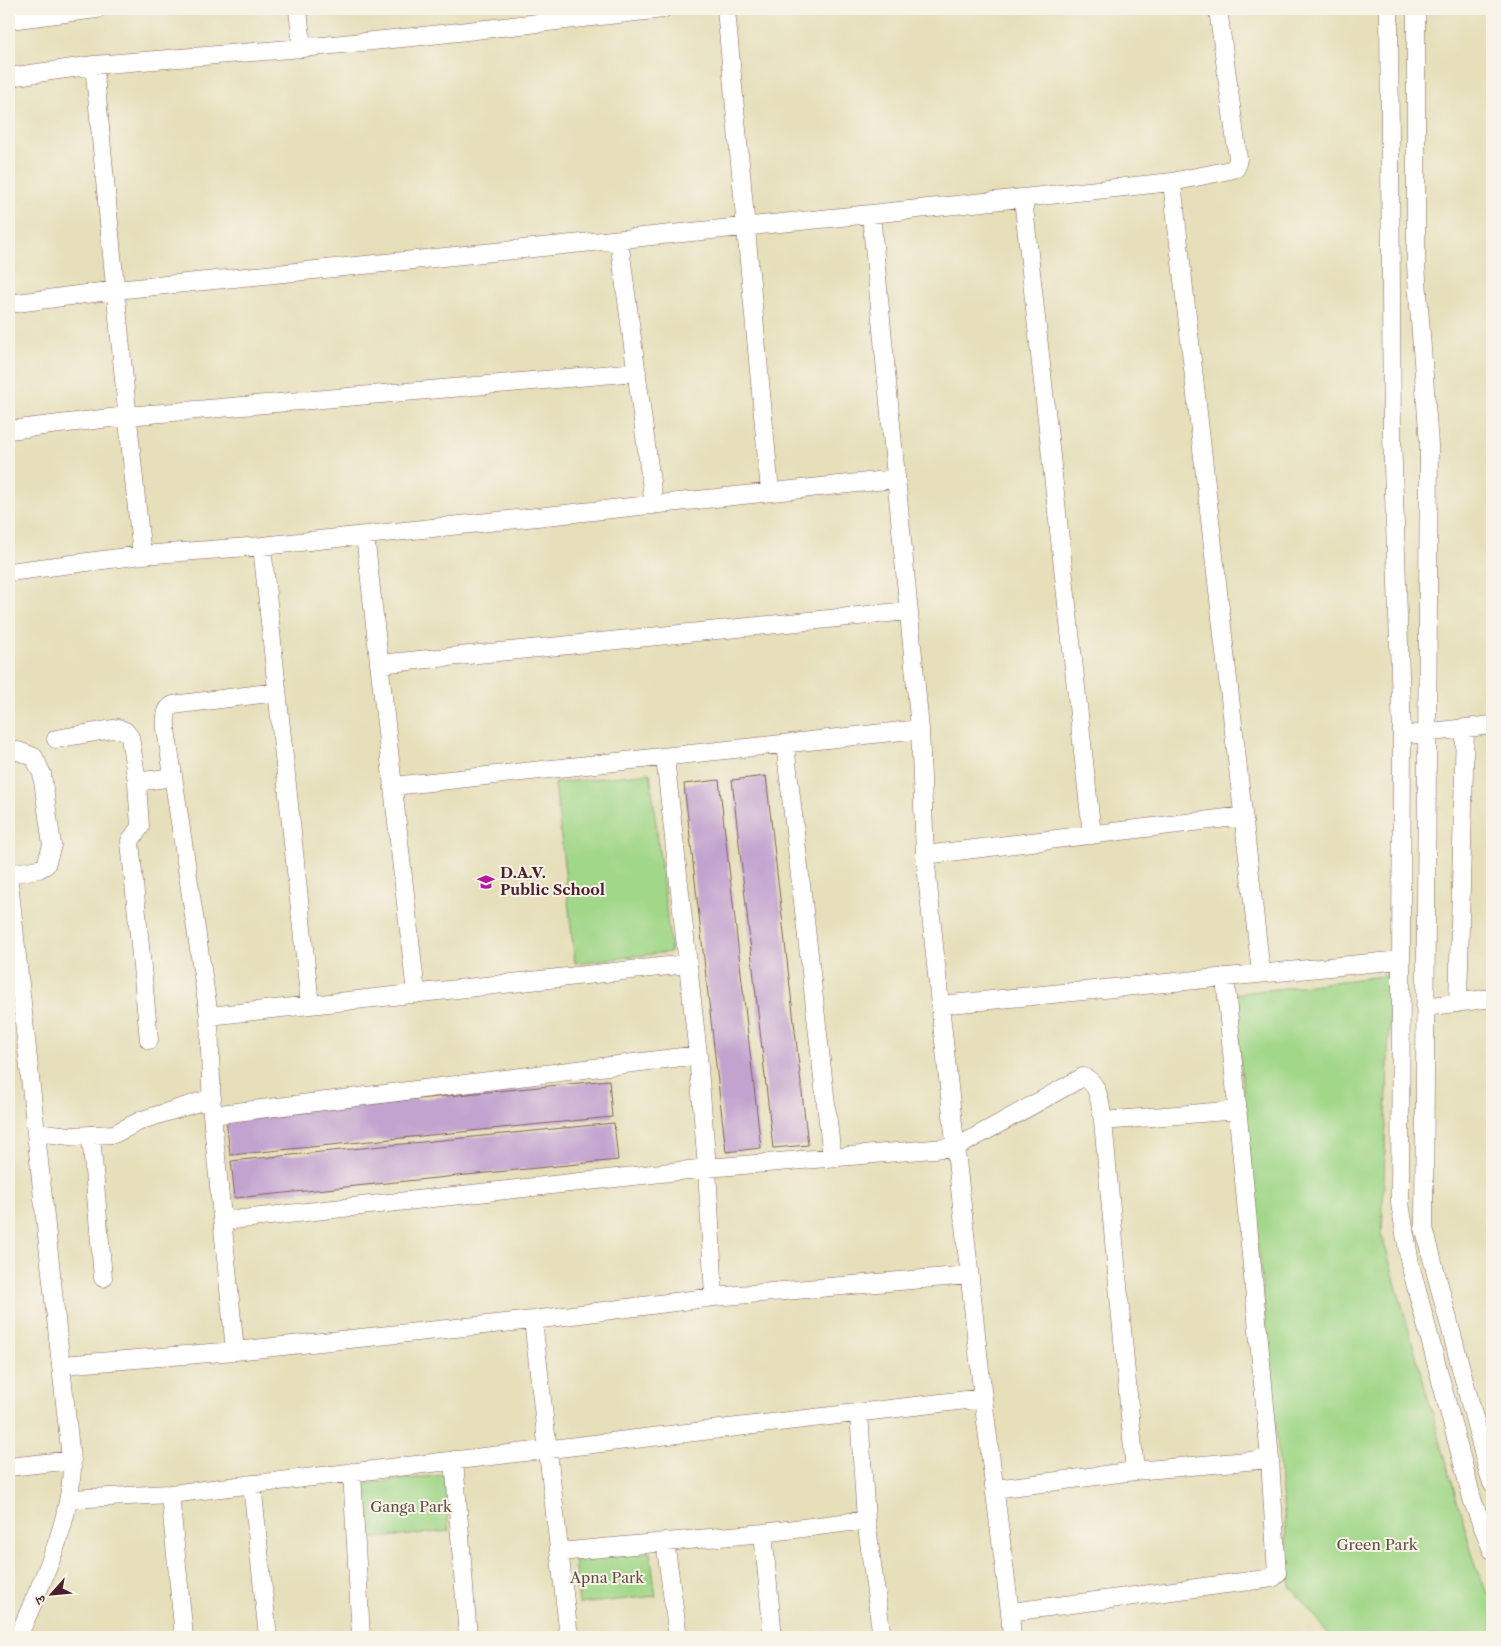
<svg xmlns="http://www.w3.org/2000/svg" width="1501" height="1646" font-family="'Libre Caslon Text','Noto Serif Devanagari',serif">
  <rect width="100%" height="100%" fill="#f7f3e8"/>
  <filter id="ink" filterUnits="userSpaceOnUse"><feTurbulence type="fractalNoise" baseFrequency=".02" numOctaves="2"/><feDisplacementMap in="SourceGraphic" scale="10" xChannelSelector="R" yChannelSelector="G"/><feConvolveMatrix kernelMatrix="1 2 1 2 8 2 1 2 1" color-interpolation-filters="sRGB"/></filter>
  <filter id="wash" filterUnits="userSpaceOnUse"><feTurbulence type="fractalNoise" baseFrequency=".0096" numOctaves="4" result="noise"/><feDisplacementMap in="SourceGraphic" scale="20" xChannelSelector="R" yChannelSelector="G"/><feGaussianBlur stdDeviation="1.12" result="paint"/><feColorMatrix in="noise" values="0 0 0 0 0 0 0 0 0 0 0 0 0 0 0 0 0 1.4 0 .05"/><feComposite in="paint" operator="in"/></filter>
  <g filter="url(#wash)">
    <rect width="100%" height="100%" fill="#e6dfba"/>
    <path fill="#a1d788" stroke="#767b5a" d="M650,773L671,952L575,963L555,783Z
      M1391,975L1382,1235L1472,1553L1481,1581L1492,1598V1637H1331L1291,1587L1234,994Z
      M444,1475L449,1531L368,1539L362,1484Z
      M650,1552L656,1596L579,1604L574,1559Z"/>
    <g id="blocks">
      <path fill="#c2a3cf" d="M766,776L808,1145L773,1148L732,780Z
        M719,780L761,1148L726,1152L684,784Z
        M609,1080L612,1117L230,1155L226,1118Z
        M614,1123L618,1160L235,1198L231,1161Z"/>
    </g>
  </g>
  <g filter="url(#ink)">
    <use href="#blocks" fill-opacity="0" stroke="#81625d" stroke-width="1"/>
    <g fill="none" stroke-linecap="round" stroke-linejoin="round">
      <g stroke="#81625d" stroke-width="19">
        <path id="minor" d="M298,9L302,48
          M726,9L770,492
          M1389,9L1392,435L1402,735L1400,1203L1410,1264L1473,1502L1492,1550
          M1416,9V265L1429,445L1424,1228L1488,1471L1492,1483
          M9,20L97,9
          M94,65C110,229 124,392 142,555
          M9,77L94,65L302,48L423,36L663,9
          M1172,182L1261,973
          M1023,198L1092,835
          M871,214L920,729L925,855L940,1005L983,1398L1010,1612L1012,1637
          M619,240L654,505
          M9,304L116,290L871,214L1172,182L1230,170L1236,168L1238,158L1218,9
          M9,430L127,416L637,372
          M365,535L416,994
          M262,546L310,1005
          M9,572L142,555L262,546L896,479
          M379,664L908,611
          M1415,734L1492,725
          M56,739L118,728L125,731L130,737L137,782
          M785,744L832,1157
          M9,752L18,751L34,757L42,774L52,845L46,865L39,869L9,874
          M665,757L698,1055L707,1168L714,1297
          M393,786L920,729
          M925,855L1243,816
          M9,882L72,1468C70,1527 41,1583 18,1637
          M1458,1003L1465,728
          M940,1005L1401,960
          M1425,1007L1492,998
          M209,1016L687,964
          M149,1040L130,841L140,827L137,782L173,777
          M212,1115L698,1055
          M1103,1121L1238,1110
          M36,1132L70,1136L114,1134L142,1120L212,1098
          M91,1135L103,1278
          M224,1221L707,1168L957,1147L1083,1077C1100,1082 1100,1106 1103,1121L1135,1471
          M533,1320L569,1637
          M235,1351L212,1115L209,1016L166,729C166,719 164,710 173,705L277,692
          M62,1365L235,1351L533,1320L714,1297L969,1275
          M859,1413L866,1520L882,1637
          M454,1460L468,1637
          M9,1467L72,1460
          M352,1472L361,1637
          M252,1484L268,1637
          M995,1489L1135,1471L1270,1459
          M170,1494L184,1637
          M69,1499L170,1494L983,1398
          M763,1533L773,1637
          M665,1541L678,1637
          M559,1552L763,1533L866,1520
          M1010,1612L1273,1578L1277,1574L1270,1459L1225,977"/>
      </g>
      <use href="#minor" stroke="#fff" stroke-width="18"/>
    </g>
  </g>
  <defs>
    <g id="school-bare" transform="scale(1.35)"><path d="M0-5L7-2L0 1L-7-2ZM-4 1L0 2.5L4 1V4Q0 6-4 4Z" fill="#b5179e" stroke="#f7f3e8" stroke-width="2.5" paint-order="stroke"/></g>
  </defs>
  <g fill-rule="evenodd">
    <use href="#school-bare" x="486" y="882"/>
  </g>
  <g text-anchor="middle" stroke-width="4" stroke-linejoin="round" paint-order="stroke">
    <g font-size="15" font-weight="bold" fill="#4a1f2b" stroke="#f7f3e8" text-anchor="start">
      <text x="500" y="878">D.A.V.<tspan x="500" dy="17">Public School</tspan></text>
    </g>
    <g font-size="15" fill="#604d42" stroke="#f7f3e8">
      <text x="411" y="1512">Ganga Park</text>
      <text x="1377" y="1550">Green Park</text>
      <text x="607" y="1583">Apna Park</text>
    </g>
  </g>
  <rect width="1501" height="1646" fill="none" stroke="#f7f3e8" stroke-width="30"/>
  <g transform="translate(52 1594) rotate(243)" stroke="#f7f3e8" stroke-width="4" paint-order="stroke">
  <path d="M0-4L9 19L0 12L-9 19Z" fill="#4a1f2b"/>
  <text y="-8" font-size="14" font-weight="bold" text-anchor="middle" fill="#4a1f2b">उ</text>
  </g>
</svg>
